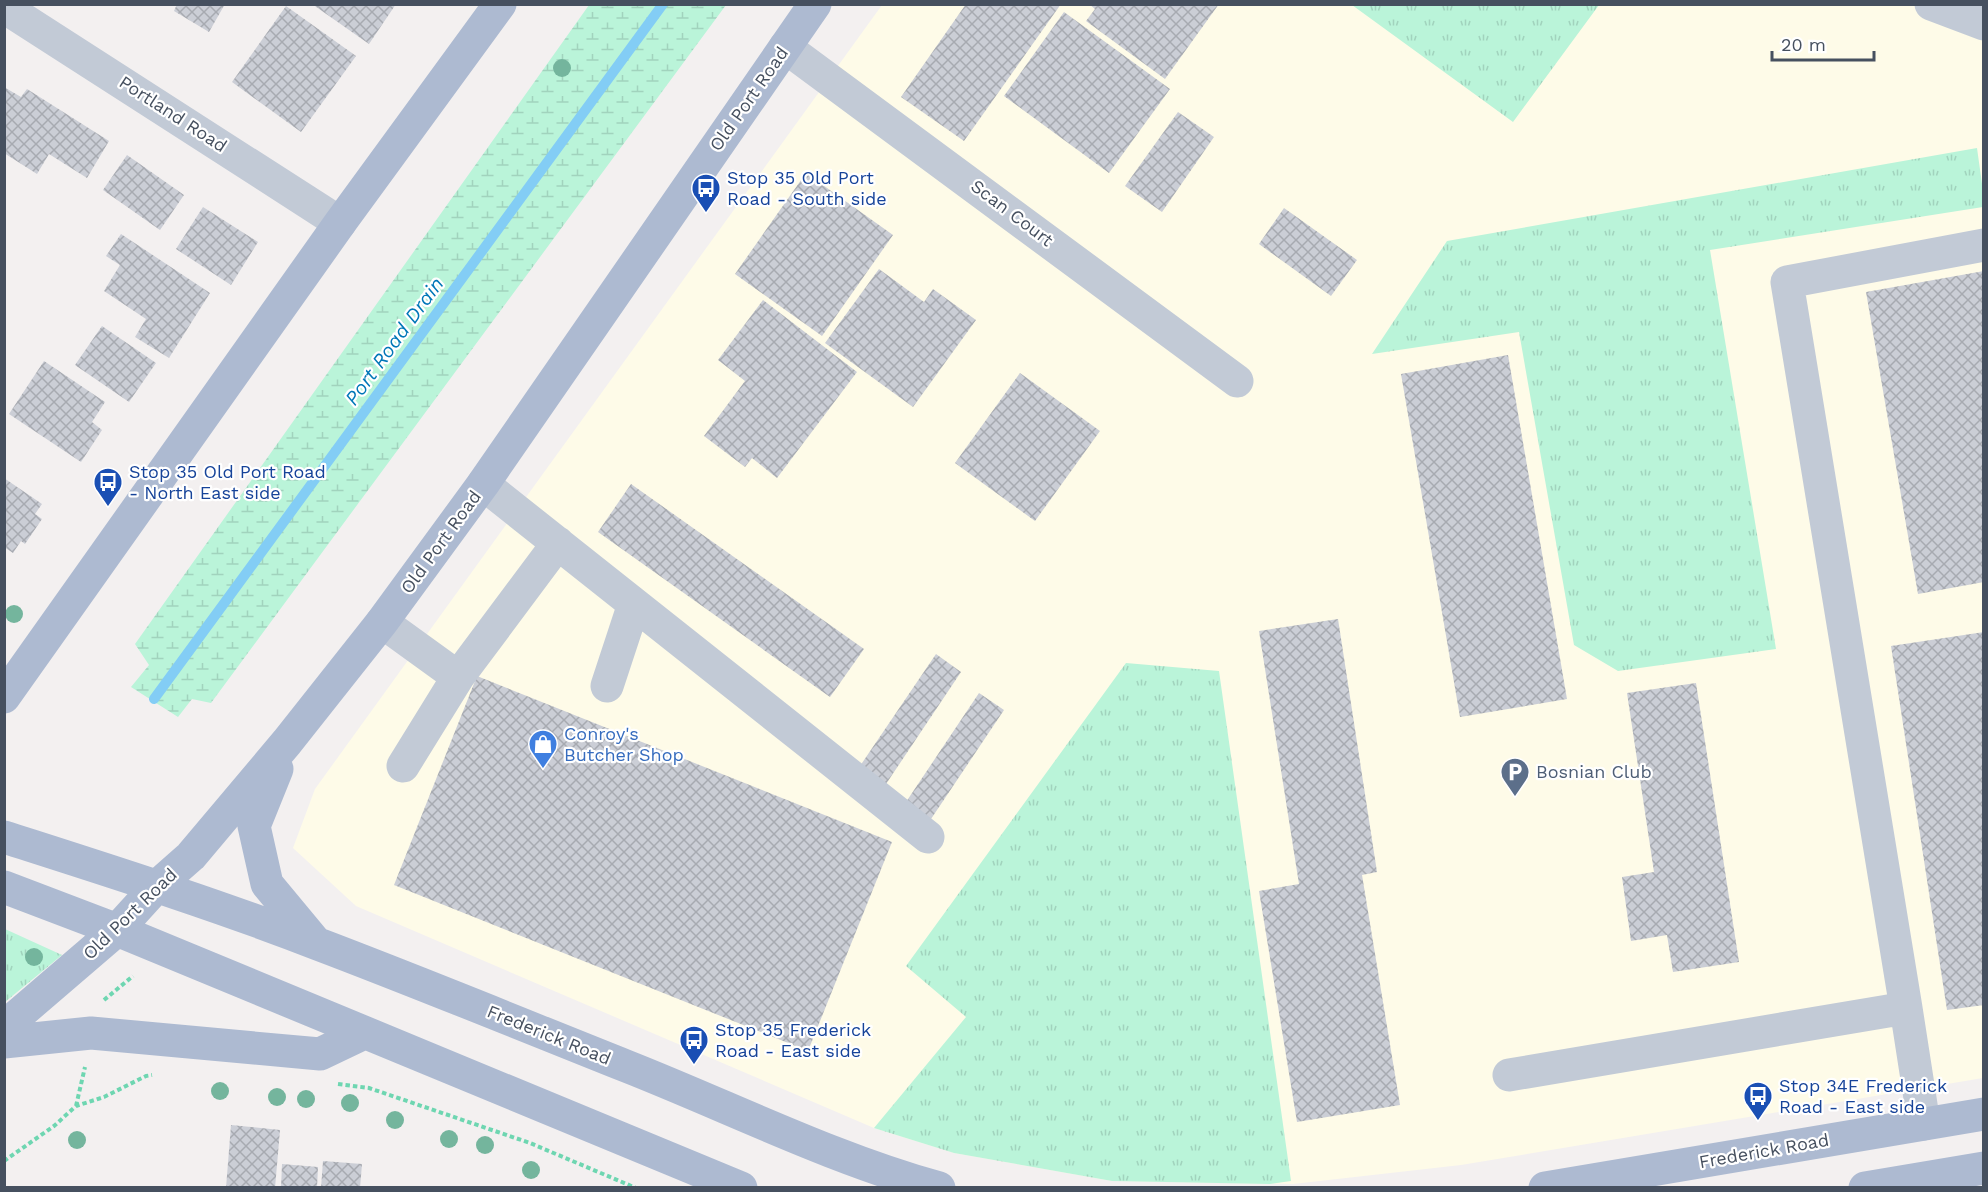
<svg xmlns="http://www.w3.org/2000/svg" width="1988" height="1192" font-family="'Work Sans',sans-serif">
  <defs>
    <pattern id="grass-tufts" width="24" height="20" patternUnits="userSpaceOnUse" patternTransform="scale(1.5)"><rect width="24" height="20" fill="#baf4d9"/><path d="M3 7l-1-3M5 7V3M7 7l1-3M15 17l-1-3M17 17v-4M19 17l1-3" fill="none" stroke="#a1d3bd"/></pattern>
    <pattern id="wetland-marsh" width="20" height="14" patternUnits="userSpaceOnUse" patternTransform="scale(1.5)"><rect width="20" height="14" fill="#baf4d9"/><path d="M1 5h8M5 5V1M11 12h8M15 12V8" fill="none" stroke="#a1d3bd"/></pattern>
    <pattern id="building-cross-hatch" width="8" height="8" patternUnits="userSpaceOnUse" patternTransform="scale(1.5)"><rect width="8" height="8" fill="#cbced6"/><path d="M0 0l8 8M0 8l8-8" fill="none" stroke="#a7aab1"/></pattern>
  </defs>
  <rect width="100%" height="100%" fill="#f3f0f0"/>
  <path fill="#fefbe8" d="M882,5H1983V1078L1461,1165L1293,1184L1112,1181L954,1153L874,1128L356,906L293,848L315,789Z"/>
  <path fill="url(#grass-tufts)" d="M1352,5L1599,4V5L1513,122Z
    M1977,148L1983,191V207L1710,250L1776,649L1618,671L1574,645L1519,332L1372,354L1447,241Z
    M1126,663L1219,671L1291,1181L1270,1184L1112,1181L954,1153L874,1128L966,1017L906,966Z
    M5,929L62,955L5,1002Z"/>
  <path fill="url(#wetland-marsh)" d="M589,5H726L211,703L192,699L178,717L131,687L149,665L135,644Z"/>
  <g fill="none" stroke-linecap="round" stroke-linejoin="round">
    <path stroke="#83cdf5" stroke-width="10" d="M154,699L663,4"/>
  </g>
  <path fill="url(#building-cross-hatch)" d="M177,4H225L209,32L174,11Z
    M312,4H396L369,44Z
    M966,4H1061L964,141L901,97Z
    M1089,4H1219L1165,79L1086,21L1095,9Z
    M286,6L356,56L301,132L232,82Z
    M1064,12L1170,89L1109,173L1004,96Z
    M4,87L21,97L27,89L109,141L87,178L49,154L37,174L4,153Z
    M1178,112L1214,137L1162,212L1125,186Z
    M127,155L184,195L160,230L103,190Z
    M806,173L893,235L822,336L735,274Z
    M203,207L258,242L231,285L176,249Z
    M1284,208L1357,260L1331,296L1259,244Z
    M121,234L210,293L169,358L135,337L146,319L104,291L120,265L106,256Z
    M879,269L924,302L933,289L976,320L913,407L825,343Z
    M1984,271V582L1918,594L1866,292Z
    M763,300L857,372L777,478L752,458L745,467L704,436L745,381L718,360Z
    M102,326L156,363L129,402L75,365Z
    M1508,355L1567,699L1460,717L1401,374Z
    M44,361L105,402L92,422L102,430L81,462L9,414Z
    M1020,373L1100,431L1035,521L955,463Z
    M4,478L42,504L35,514L42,519L25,544L21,541L13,553L4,547Z
    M631,484L864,649L830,697L598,532Z
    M1338,619L1377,872L1362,875L1400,1105L1297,1122L1259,891L1299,884L1259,631Z
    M1984,632V1005L1947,1010L1891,646Z
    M936,654L961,672L886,784L860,766Z
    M477,676L892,842L808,1051L394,885Z
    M1696,683L1739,962L1673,972L1667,935L1631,941L1622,877L1654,872L1627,693Z
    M979,693L1004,710L929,822L904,805Z
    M231,1125L280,1130L275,1188H226Z
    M323,1161L362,1164L360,1188H321Z
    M282,1164L318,1167L317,1188H281Z"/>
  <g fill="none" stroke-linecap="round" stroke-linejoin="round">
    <path stroke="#6ed6b1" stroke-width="4" stroke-dasharray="4.5 3" stroke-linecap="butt" d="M104,1000L133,976
      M338,1084L369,1088L530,1143L636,1188
      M76,1106L85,1067
      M4,1161L54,1126L76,1106L104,1097L146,1076L152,1075"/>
    <path stroke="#c2cad6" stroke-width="33" d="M1931,4L1984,24
      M4,7L340,223
      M785,47L1237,381
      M483,484L928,837
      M382,622L458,677L558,543
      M607,686L634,604
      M403,766L458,677
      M1906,1008L1787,282L1984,245
      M1509,1075L1906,1008L1924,1124"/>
    <path stroke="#adbad1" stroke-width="33" d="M4,697L340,223L500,4
      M277,769L254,826L267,884L316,943
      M4,837C110,871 215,904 318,944C421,983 523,1025 626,1066C730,1107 831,1158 939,1188
      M4,887L117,930L741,1188
      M4,1027L117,930L157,886L191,856L287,742L382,622L483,484L815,4
      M4,1042L91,1033L320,1054L364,1033
      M1545,1188L1984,1114
      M1865,1188L1984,1168"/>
  </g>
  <g fill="#74b59d">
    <circle cx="562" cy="68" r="9"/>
    <circle cx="14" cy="614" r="9"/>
    <circle cx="34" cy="957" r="9"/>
    <circle cx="220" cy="1091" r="9"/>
    <circle cx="277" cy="1097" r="9"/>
    <circle cx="306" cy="1099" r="9"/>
    <circle cx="350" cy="1103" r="9"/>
    <circle cx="395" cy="1120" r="9"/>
    <circle cx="449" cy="1139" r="9"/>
    <circle cx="77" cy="1140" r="9"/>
    <circle cx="485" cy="1145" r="9"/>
    <circle cx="531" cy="1170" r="9"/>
  </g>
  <defs>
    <g id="bus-pin" transform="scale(1.5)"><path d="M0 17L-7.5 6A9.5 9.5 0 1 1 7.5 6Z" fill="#1a4fb4" stroke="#fff"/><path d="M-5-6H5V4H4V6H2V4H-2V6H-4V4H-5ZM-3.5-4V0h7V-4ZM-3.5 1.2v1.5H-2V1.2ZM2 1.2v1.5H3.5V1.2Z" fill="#fff"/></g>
    <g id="shop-pin" transform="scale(1.5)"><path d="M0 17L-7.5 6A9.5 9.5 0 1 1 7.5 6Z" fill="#3f7fe0" stroke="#fff"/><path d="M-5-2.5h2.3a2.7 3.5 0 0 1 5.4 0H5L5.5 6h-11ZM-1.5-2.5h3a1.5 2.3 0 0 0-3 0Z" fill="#fff"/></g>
    <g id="parking-pin" transform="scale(1.5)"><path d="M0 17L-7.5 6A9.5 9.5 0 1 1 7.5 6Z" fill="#5c6f8a" stroke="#fff"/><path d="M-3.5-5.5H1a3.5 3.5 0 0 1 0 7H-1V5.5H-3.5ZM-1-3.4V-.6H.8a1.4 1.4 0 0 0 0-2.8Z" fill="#fff"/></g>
  </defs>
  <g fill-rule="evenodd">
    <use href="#bus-pin" x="706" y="188"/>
    <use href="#bus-pin" x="108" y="482"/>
    <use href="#shop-pin" x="543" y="744"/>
    <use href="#parking-pin" x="1515" y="772"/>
    <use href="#bus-pin" x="694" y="1040"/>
    <use href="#bus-pin" x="1758" y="1096"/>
  </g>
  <g text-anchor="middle" stroke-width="4.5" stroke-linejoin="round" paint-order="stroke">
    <g font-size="18" fill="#46505f" stroke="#fff">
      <text transform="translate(749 99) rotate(-55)" y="6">Old Port Road</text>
      <text transform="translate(173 114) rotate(33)" y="6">Portland Road</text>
      <text transform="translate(1012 213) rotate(37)" y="6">Scan Court</text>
      <text transform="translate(441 542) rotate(-54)" y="6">Old Port Road</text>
      <text transform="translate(130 914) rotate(-44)" y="6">Old Port Road</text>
      <text transform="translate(549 1035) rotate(22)" y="6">Frederick Road</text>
      <text transform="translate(1764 1151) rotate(-10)" y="6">Frederick Road</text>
    </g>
    <g font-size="18" fill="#164399" stroke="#fff" text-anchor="start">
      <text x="727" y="184">Stop 35 Old Port<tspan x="727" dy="21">Road - South side</tspan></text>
      <text x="129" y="478">Stop 35 Old Port Road<tspan x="129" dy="21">- North East side</tspan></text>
      <text x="715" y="1036">Stop 35 Frederick<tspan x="715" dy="21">Road - East side</tspan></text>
      <text x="1779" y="1092">Stop 34E Frederick<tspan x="1779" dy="21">Road - East side</tspan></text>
    </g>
    <g font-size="18" fill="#366cbe" stroke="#fff" text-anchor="start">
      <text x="564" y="740">Conroy's<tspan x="564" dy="21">Butcher Shop</tspan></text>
    </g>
    <g font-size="18" fill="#4e5e75" stroke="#fff" text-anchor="start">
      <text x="1536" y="778">Bosnian Club</text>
    </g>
    <g font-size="20" font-style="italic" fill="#0077b8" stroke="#fff">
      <text transform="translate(394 341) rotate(-54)" y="7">Port Road Drain</text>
    </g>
  </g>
  <rect width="1988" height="1192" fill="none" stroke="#46505f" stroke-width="12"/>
  <path d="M1772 51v9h102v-9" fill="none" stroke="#46505f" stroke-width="3"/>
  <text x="1781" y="51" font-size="18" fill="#46505f" stroke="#ffffff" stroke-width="4.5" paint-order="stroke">20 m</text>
</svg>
